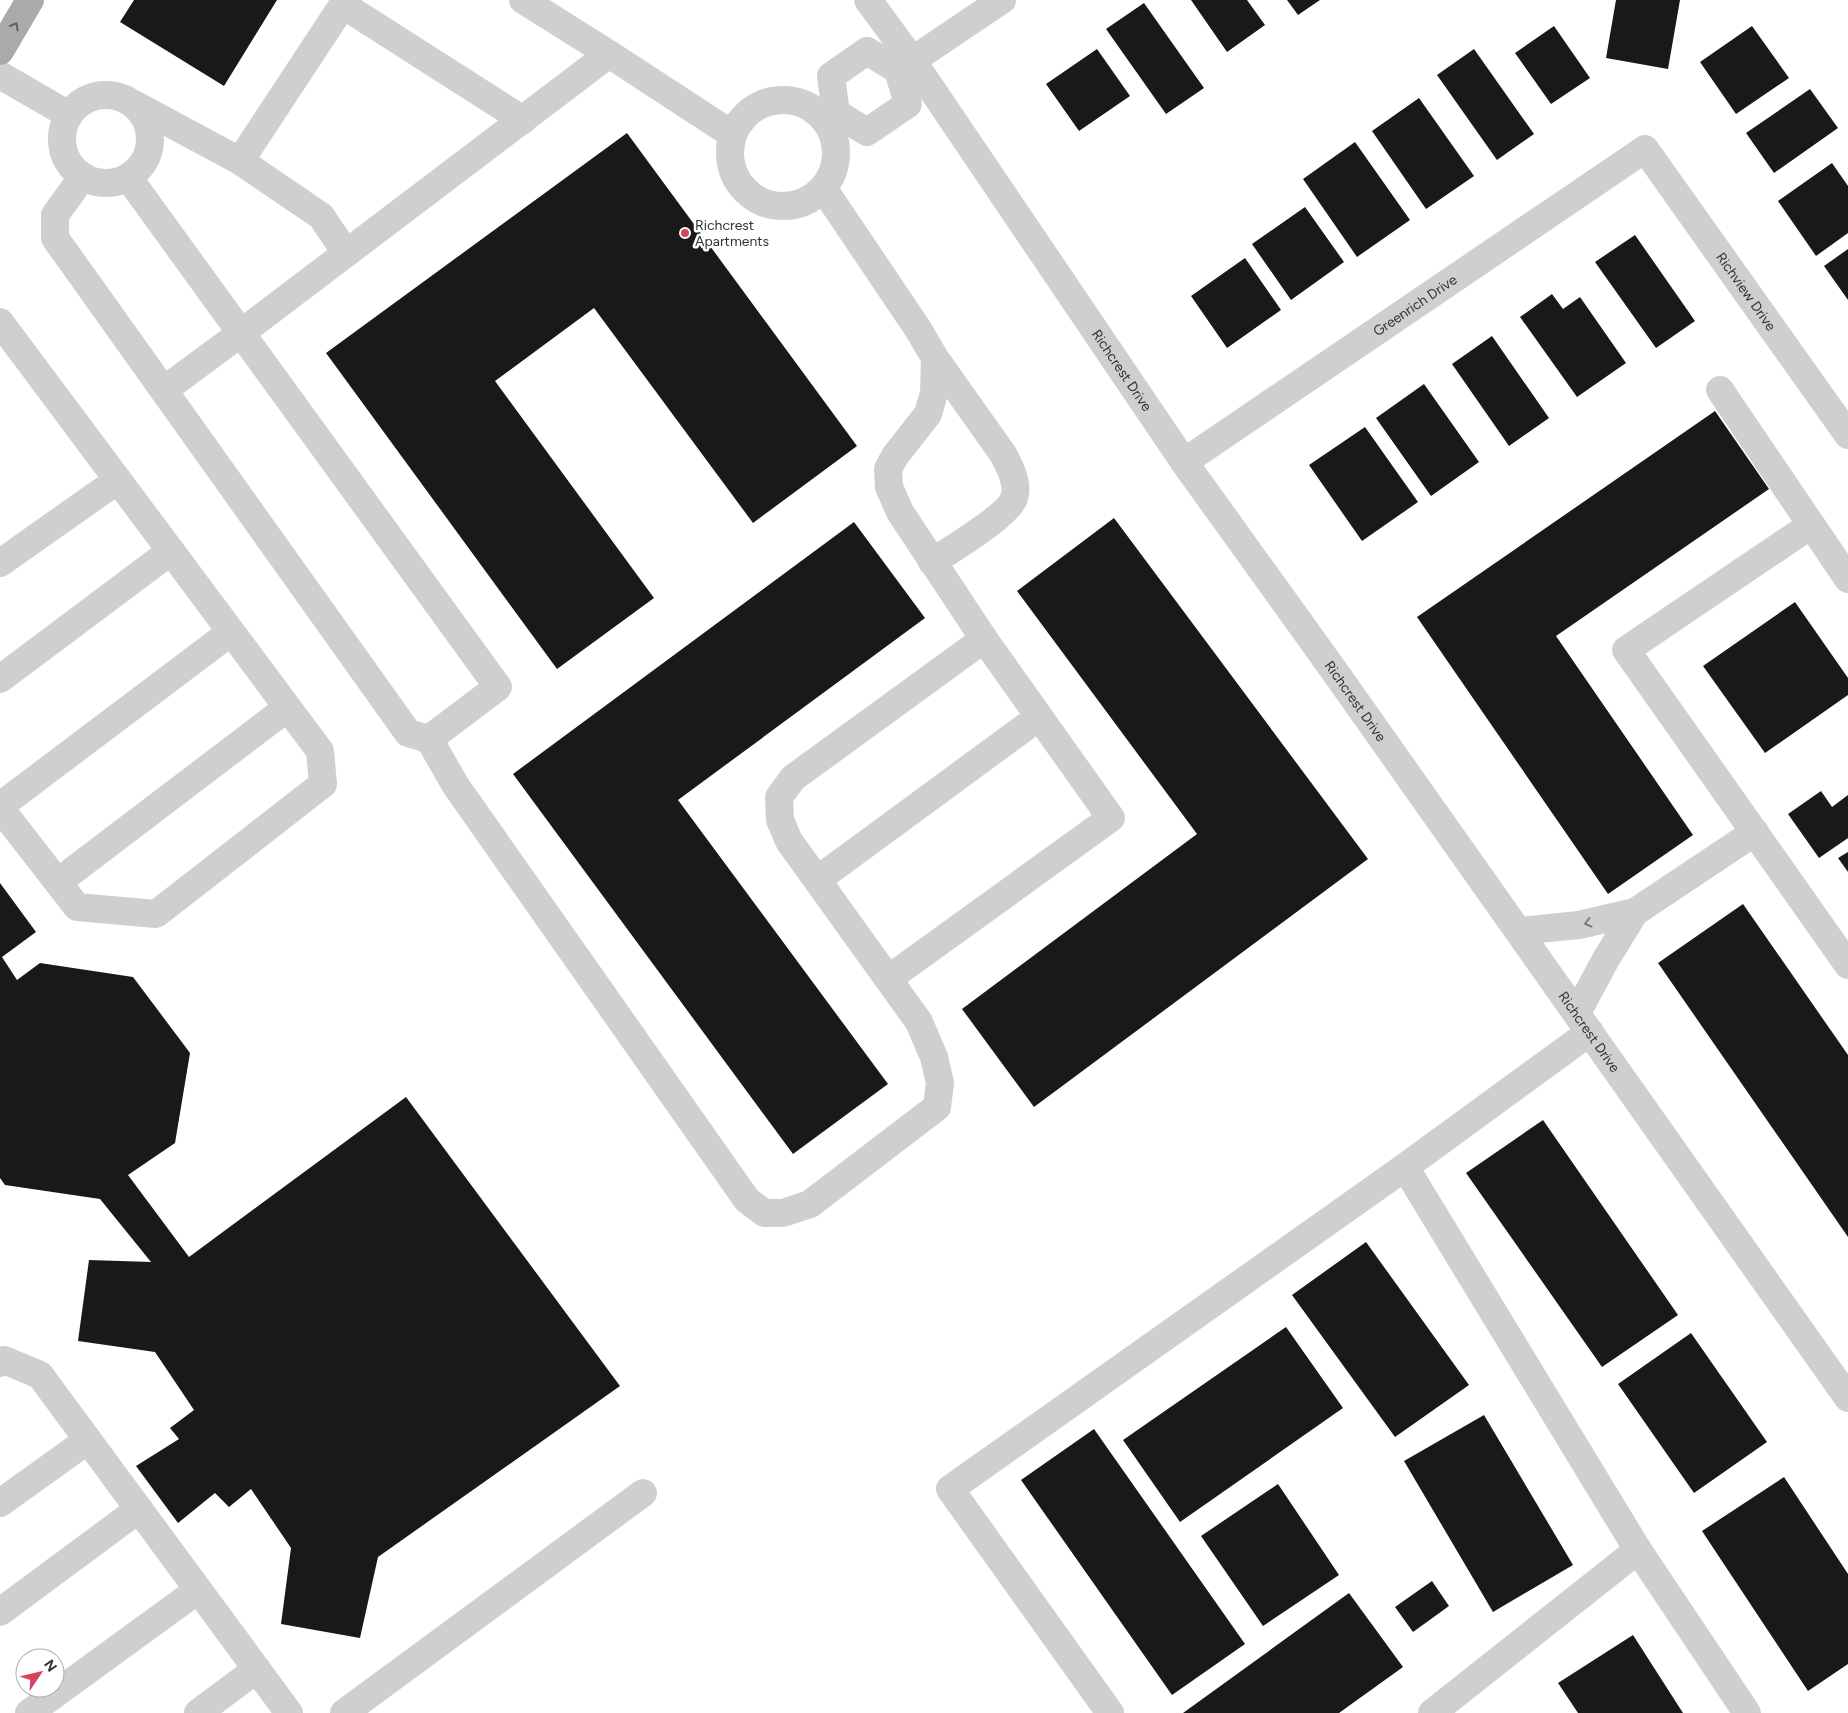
<svg xmlns="http://www.w3.org/2000/svg" width="1848" height="1713" font-family="Figtree,sans-serif">
  <rect width="100%" height="100%" fill="#fff"/>
  <path fill="#191919" d="M134,0H277L224,86L120,22Z
    M1191,0H1247L1265,25L1227,52Z
    M1287,0H1320L1298,15Z
    M1616,0H1680L1668,69L1606,58Z
    M1144,3L1204,88L1166,114L1106,29Z
    M1554,26L1590,78L1551,104L1515,53Z
    M1752,26L1789,78L1736,114L1700,62Z
    M1097,49L1130,96L1079,131L1046,84Z
    M1474,49L1534,134L1497,160L1437,75Z
    M1810,89L1838,128L1774,173L1746,133Z
    M1419,98L1474,176L1426,209L1372,131Z
    M627,133L857,446L753,523L594,308L495,381L654,598L557,669L326,353Z
    M1355,142L1410,220L1357,257L1303,179Z
    M1832,163L1848,186V233L1816,256L1778,201Z
    M1305,207L1344,262L1291,300L1252,244Z
    M1635,235L1695,321L1656,348L1595,262Z
    M1848,249V300L1824,266Z
    M1245,258L1281,310L1227,348L1191,296Z
    M1552,294L1563,309L1580,297L1626,363L1577,397L1520,317Z
    M1492,336L1549,418L1509,446L1452,364Z
    M1424,384L1479,462L1431,496L1376,418Z
    M1715,411L1769,489L1556,636L1693,835L1608,894L1417,617Z
    M1365,427L1418,502L1362,541L1309,465Z
    M1114,518L1368,859L1034,1107L962,1009L1197,834L1017,591Z
    M854,522L925,618L678,800L888,1084L793,1154L513,774Z
    M1795,602L1848,678V695L1765,753L1703,666Z
    M1821,791L1832,807L1848,795V838L1819,858L1788,814Z
    M1848,852V872L1838,858Z
    M0,883L36,932L2,957L17,980L40,963L133,977L190,1053L175,1143L128,1175L189,1257L406,1097L620,1386L378,1557L360,1638L281,1624L291,1548L251,1489L229,1507L215,1493L178,1523L136,1466L179,1439L170,1428L194,1410L155,1352L78,1341L89,1260L151,1262L100,1199L5,1185L0,1178Z
    M1743,904L1848,1055V1237L1658,963Z
    M1543,1120L1678,1315L1602,1367L1466,1173Z
    M1366,1242L1469,1385L1395,1437L1292,1295Z
    M1286,1327L1343,1408L1180,1522L1123,1440Z
    M1691,1333L1767,1442L1694,1493L1618,1384Z
    M1484,1415L1573,1565L1493,1612L1404,1461Z
    M1094,1429L1245,1644L1172,1695L1021,1480Z
    M1784,1477L1848,1574V1664L1808,1691L1702,1531Z
    M1278,1484L1339,1575L1263,1626L1201,1536Z
    M1432,1581L1449,1606L1413,1632L1395,1607Z
    M1349,1593L1403,1667L1339,1713H1183Z
    M1633,1635L1683,1713H1578L1558,1683Z"/>
  <g fill="none" stroke-linecap="round" stroke-linejoin="round">
    <g stroke="#cfcfcf" stroke-width="28">
      <path d="M523,0L609,54"/>
      <path id="s1" d="M868,0L912,60L1184,462L1335,672L1848,1398"/>
      <path d="M343,5L523,120"/>
      <path d="M867,51L898,70L908,104L867,132L836,113L831,76Z"/>
      <path d="M898,70L1002,0"/>
      <path d="M0,75L69,115"/>
      <circle cx="106" cy="139" r="44"/>
      <circle cx="783" cy="153" r="53"/>
      <path d="M134,104L240,161L321,216L346,253"/>
      <path d="M240,161L346,0"/>
      <path d="M83,176L55,215V238L408,733L429,739L456,786L747,1200L764,1213H783L810,1204L937,1107L940,1083L934,1057L919,1022L789,841L780,820L779,797L793,778L984,639L900,512L889,487L888,469L895,456L928,414L934,393L935,358L918,329L823,188"/>
      <path d="M128,177L241,333L609,54L733,135"/>
      <path d="M0,322L320,751L323,784L156,914L77,907L0,808"/>
      <path d="M164,390L241,333L498,687L429,739"/>
      <path d="M1720,390L1848,579"/>
      <path id="s2" d="M1184,462L1645,149L1848,435"/>
      <path d="M1811,525L1626,650L1848,965"/>
      <path d="M932,562C949,551 1009,515 1014,498C1019,484 1010,467 1003,454L935,358"/>
      <path d="M0,563L118,480"/>
      <path d="M0,679L171,551"/>
      <path d="M0,806L231,632"/>
      <path d="M817,880L1039,717"/>
      <path d="M58,882L287,708"/>
      <path d="M1519,931L1579,925L1635,912L1755,832"/>
      <path d="M888,979L1111,818L984,639"/>
      <path d="M1577,1013L1606,959L1635,912"/>
      <path d="M1405,1167L1638,1550L1747,1713"/>
      <path d="M0,1363L4,1360L40,1375L289,1713"/>
      <path d="M0,1503L88,1440"/>
      <path d="M0,1612L139,1509"/>
      <path d="M29,1713L198,1590"/>
      <path d="M198,1713L257,1669"/>
      <path d="M344,1713L643,1493"/>
      <path d="M1110,1713L950,1489L1405,1167L1590,1032"/>
      <path d="M1432,1713L1638,1550"/>
    </g>
    <path stroke="#aaa" stroke-width="28" d="M0,51L30,0"/>
  </g>
  <defs><path id="oneway-chevron" d="M-2-3.5L2.5 0L-2 3.5" fill="none" stroke-width="1.6" stroke-linecap="round" stroke-linejoin="round" transform="scale(1.25)"/></defs>
  <use stroke="#626262" href="#oneway-chevron" transform="translate(15 26) rotate(-60)"/>
  <use stroke="#797979" href="#oneway-chevron" transform="translate(1588 923) rotate(166)"/>
  <circle fill="#d8445f" stroke="#fff" stroke-width="2" cx="685" cy="233" r="5"/>
  <g text-anchor="middle" stroke-width="5" stroke-linejoin="round" paint-order="stroke">
    <g font-size="14" fill="#323232" stroke="#fff" text-anchor="start">
      <text x="695" y="230">Richcrest<tspan x="695" dy="16">Apartments</tspan></text>
    </g>
    <g font-size="14" fill="#323232" stroke="#fff">
      <text dy="5" stroke="none"><textPath href="#s2" startOffset="732">Richview Drive</textPath></text>
      <text dy="5" stroke="none"><textPath href="#s2" startOffset="279">Greenrich Drive</textPath></text>
      <text dy="5" stroke="none"><textPath href="#s1" startOffset="449">Richcrest Drive</textPath></text>
      <text dy="5" stroke="none"><textPath href="#s1" startOffset="854">Richcrest Drive</textPath></text>
      <text dy="5" stroke="none"><textPath href="#s1" startOffset="1259">Richcrest Drive</textPath></text>
    </g>
  </g>
  <g transform="translate(40 1673) rotate(55)"><circle r="24" fill="#ffffff" stroke="#adadad"/>
  <path d="M0-4L9 19L0 12L-9 19Z" fill="#d8445f"/>
  <text y="-8" font-size="14" font-weight="bold" text-anchor="middle" fill="#323232">N</text>
  </g>
</svg>
